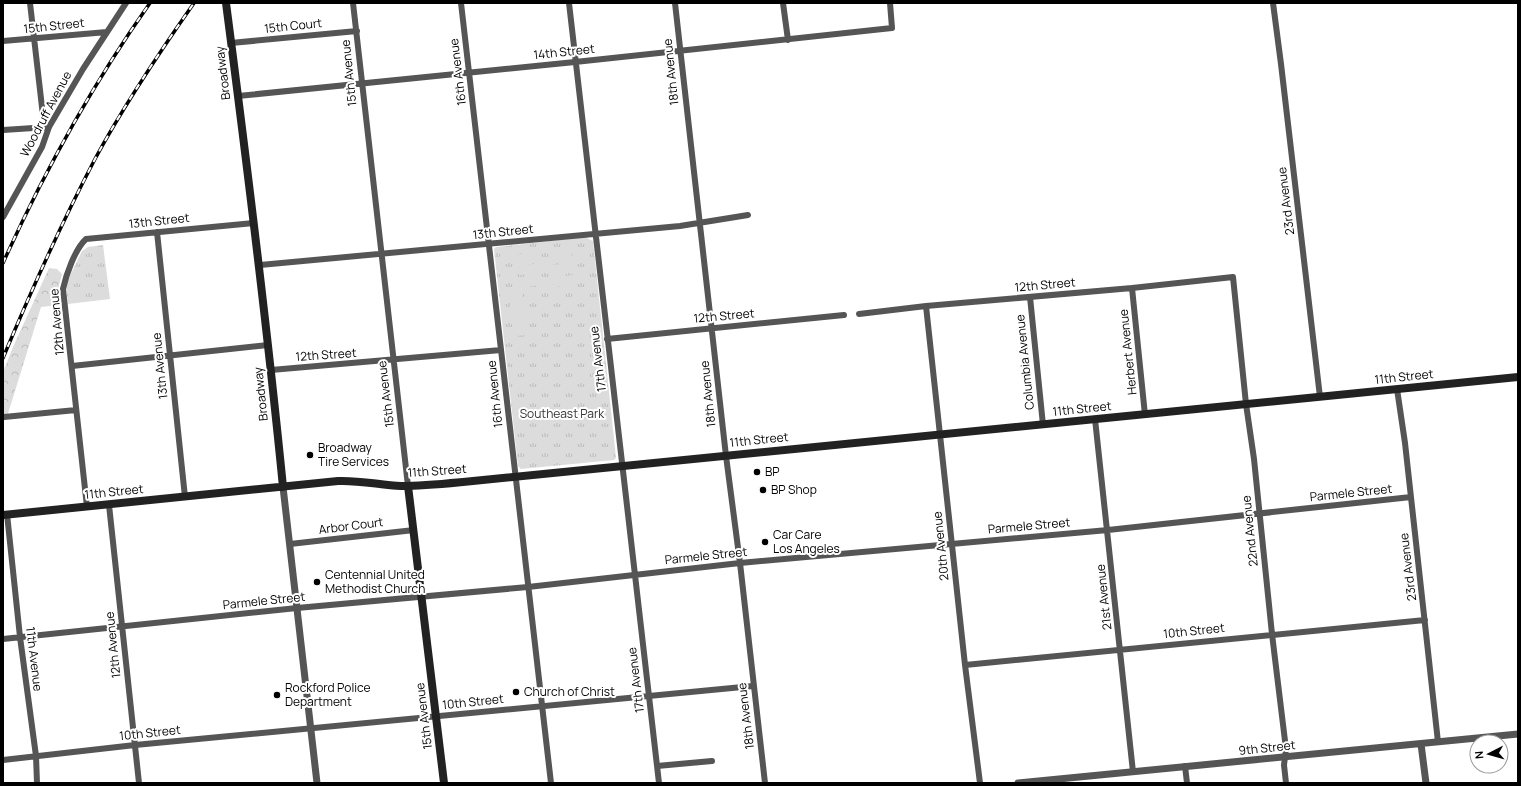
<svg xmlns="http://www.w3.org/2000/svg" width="1521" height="786" font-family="Manrope,sans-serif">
  <defs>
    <pattern id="grass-tufts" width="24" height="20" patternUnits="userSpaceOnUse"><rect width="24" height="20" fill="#dcdcdc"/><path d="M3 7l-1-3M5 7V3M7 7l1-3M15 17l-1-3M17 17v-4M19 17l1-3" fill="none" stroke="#bbb"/></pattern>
    <pattern id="forest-crowns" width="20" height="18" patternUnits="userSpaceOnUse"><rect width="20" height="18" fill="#dcdcdc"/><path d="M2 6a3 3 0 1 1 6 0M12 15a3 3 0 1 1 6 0" fill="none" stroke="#bbb"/></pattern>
  </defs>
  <rect width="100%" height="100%" fill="#fff"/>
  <path fill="url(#grass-tufts)" d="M585,237L593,241L616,458L614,460L521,469L518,466L494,249L496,247Z
    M103,245L110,299L68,304L66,284L82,251L88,247Z"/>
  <path fill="url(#forest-crowns)" d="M49,268L57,269L62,274L58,289L59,305L41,307L6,420H3V372L13,347Z"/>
  <path fill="#dcdcdc" d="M571,250L572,260L551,262L550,253Z
    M539,252L540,261L519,264L518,254Z
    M540,263L541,273L520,275L519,266Z
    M572,263L573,272L553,275L551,265Z
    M542,275L543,285L522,287L521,277Z
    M574,275L575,285L554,287L553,277Z
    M522,292L527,335L513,336L509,294Z"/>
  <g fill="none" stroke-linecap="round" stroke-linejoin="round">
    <path stroke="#555" stroke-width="6" d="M353,3L408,486
      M461,3L551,783
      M569,3L659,783
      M675,3L726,456L740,563L765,783
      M783,3L788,40
      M1273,3L1281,64L1320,397
      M3,41L107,32
      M231,43L357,31
      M238,96L575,62L892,28L890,3
      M3,130L49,127L43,116L30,3
      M3,217L42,147L49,127L83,69L126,3
      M157,232L185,497
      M260,265L680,226L748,215
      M1132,288L1145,415
      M1030,297L1043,425
      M926,306L965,665L980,783
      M859,314L926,306L1132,288L1233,277L1246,404L1254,459L1272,634L1286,749L1284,765L1286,783
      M607,339L844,315
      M72,366L268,345
      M271,370L501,350
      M1397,389L1405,443L1438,742
      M4,417L76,410
      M1095,419L1133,772
      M109,505L139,783
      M87,507L63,289C66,275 75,249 86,239L254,223
      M7,514L20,637L36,756L37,783
      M290,544L414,530
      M3,639L297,608L528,587L740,563L1108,530L1411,497
      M965,665L1425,620
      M3,760L135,745L753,686
      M657,766L712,761
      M1185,766L1187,783"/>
    <path stroke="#555" stroke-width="7" d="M283,487L317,783
      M1421,744L1426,783
      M1018,783L1518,734"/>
    <path stroke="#222" stroke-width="8" d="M226,3C247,164 267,325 283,487
      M408,486L444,783
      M3,515L338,481C359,480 380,485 401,486C422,486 442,484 463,482L1518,377"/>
    <g stroke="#000" stroke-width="3.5">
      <path id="rail" d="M3,263C44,172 92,85 150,3
        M3,358C31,291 61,224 95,159C124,105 159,53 194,3"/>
    </g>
    <use href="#rail" stroke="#fff" stroke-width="2" stroke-dasharray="6" stroke-linecap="butt"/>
  </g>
  <g fill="#000" stroke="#fff" stroke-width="1.5">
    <circle cx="310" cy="455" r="4"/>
    <circle cx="757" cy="472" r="4"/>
    <circle cx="763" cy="490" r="4"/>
    <circle cx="765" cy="542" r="4"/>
    <circle cx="317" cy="582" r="4"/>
    <circle cx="516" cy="692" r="4"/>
    <circle cx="277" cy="695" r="4"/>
  </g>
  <g text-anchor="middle" stroke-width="4" stroke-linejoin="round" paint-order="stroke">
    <g font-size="12" fill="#000" stroke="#fff">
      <text transform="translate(54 26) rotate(-6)" y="4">15th Street</text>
      <text transform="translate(293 26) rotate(-6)" y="4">15th Court</text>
      <text transform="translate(564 52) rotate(-6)" y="4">14th Street</text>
      <text transform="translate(458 72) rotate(-97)" y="4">16th Avenue</text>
      <text transform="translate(671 72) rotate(-96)" y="4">18th Avenue</text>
      <text transform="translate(223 73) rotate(-97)" y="4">Broadway</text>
      <text transform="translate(349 73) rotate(-96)" y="4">15th Avenue</text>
      <text transform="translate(46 114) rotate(-62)" y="4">Woodruff Avenue</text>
      <text transform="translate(1286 201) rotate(-97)" y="4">23rd Avenue</text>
      <text transform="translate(159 221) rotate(-6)" y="4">13th Street</text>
      <text transform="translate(503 232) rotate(-6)" y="4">13th Street</text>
      <text transform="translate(1045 285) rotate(-5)" y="4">12th Street</text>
      <text transform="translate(724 316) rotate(-5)" y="4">12th Street</text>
      <text transform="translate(57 322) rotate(-95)" y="4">12th Avenue</text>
      <text transform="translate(1128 352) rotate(-96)" y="4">Herbert Avenue</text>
      <text transform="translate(326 355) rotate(-4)" y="4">12th Street</text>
      <text transform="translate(598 359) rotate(-97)" y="4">17th Avenue</text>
      <text transform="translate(1025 362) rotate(-96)" y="4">Columbia Avenue</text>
      <text transform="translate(160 366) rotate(-96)" y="4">13th Avenue</text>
      <text transform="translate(1404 377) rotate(-6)" y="4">11th Street</text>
      <text transform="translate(261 394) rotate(-96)" y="4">Broadway</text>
      <text transform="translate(386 394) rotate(-97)" y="4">15th Avenue</text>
      <text transform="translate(495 394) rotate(-96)" y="4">16th Avenue</text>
      <text transform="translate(708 394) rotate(-96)" y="4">18th Avenue</text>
      <text transform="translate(1082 409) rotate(-6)" y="4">11th Street</text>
      <text transform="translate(759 440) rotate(-6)" y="4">11th Street</text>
      <text transform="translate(437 471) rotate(-4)" y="4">11th Street</text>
      <text transform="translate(114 492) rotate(-6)" y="4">11th Street</text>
      <text transform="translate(1351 493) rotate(-6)" y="4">Parmele Street</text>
      <text transform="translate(351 526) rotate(-7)" y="4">Arbor Court</text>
      <text transform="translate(1029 526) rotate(-5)" y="4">Parmele Street</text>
      <text transform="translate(1250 531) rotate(-96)" y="4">22nd Avenue</text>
      <text transform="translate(941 546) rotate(-96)" y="4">20th Avenue</text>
      <text transform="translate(706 556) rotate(-6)" y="4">Parmele Street</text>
      <text transform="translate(1408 567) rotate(-97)" y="4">23rd Avenue</text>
      <text transform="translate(1104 597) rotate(-96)" y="4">21st Avenue</text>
      <text transform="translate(264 601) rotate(-6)" y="4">Parmele Street</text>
      <text transform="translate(1194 631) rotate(-6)" y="4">10th Street</text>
      <text transform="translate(113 645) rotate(-96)" y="4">12th Avenue</text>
      <text transform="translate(34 659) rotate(83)" y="4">11th Avenue</text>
      <text transform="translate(636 680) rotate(-97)" y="4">17th Avenue</text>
      <text transform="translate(473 702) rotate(-6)" y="4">10th Street</text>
      <text transform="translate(424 716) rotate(-97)" y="4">15th Avenue</text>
      <text transform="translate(746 716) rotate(-97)" y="4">18th Avenue</text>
      <text transform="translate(150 733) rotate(-6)" y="4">10th Street</text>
      <text transform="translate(1267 748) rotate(-6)" y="4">9th Street</text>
    </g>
    <g font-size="12" fill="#333" stroke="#fff">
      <text x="562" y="418">Southeast Park</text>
    </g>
    <g font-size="12" fill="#000" stroke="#fff" text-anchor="start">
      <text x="318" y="452">Broadway<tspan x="318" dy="14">Tire Services</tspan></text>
      <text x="765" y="476">BP</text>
      <text x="771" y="494">BP Shop</text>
      <text x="773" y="539">Car Care<tspan x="773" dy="14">Los Angeles</tspan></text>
      <text x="325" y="579">Centennial United<tspan x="325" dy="14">Methodist Church</tspan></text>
      <text x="285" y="692">Rockford Police<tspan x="285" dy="14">Department</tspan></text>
      <text x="524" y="696">Church of Christ</text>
    </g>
  </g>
  <rect width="1521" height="786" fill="none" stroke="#000000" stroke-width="8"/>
  <g transform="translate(1489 754) rotate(264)"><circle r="19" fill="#ffffff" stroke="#999999"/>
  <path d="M0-3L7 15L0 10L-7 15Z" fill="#000000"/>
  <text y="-6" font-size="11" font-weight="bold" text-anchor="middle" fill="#000000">N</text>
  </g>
</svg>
